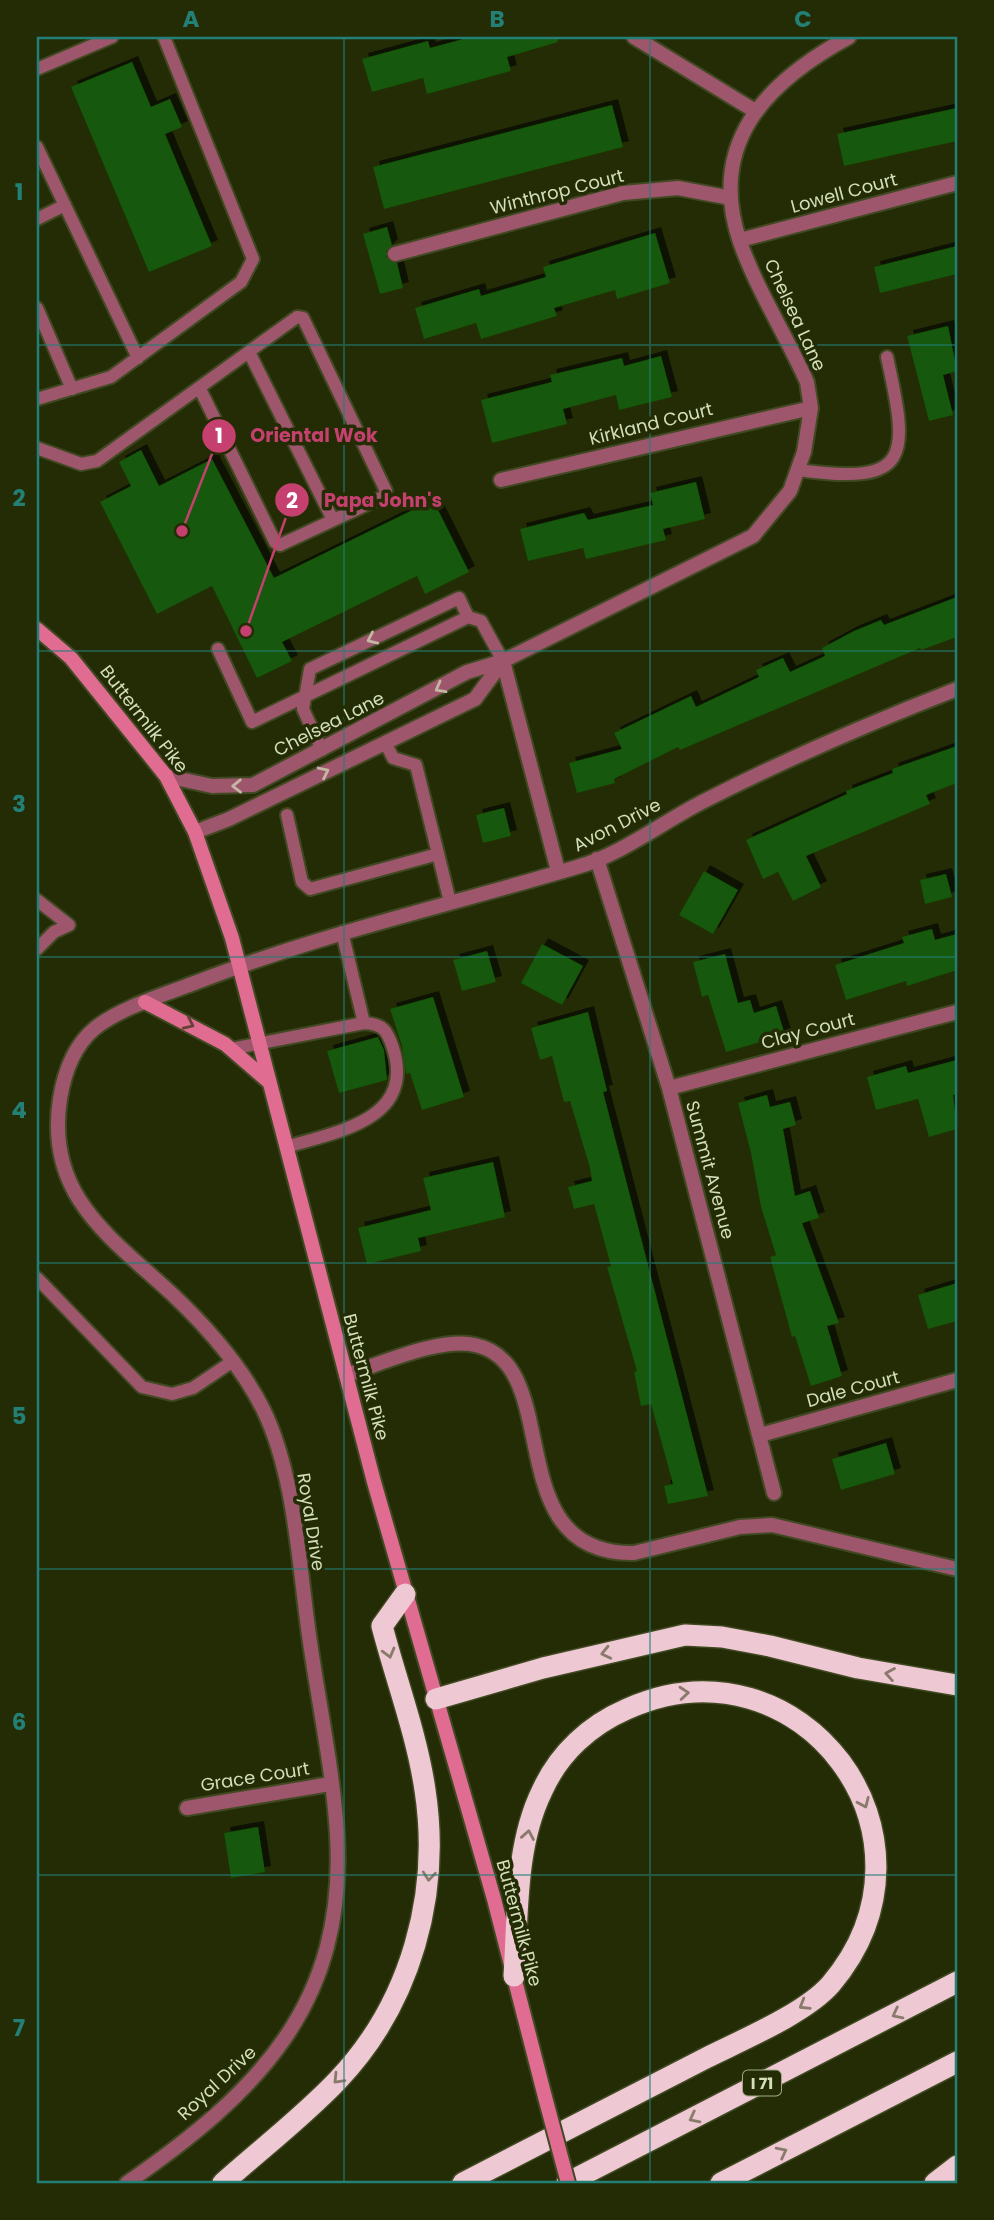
<svg xmlns="http://www.w3.org/2000/svg" width="994" height="2220" font-family="Poppins,sans-serif">
  <defs>
    <filter id="shadow"><feDropShadow dx="6" dy="-6" stdDeviation="0" flood-color="#0009"/></filter>
  </defs>
  <rect width="100%" height="100%" fill="#242c05"/>
  <path fill="#135807" filter="url(#shadow)" d="M471,37H557L558,42L507,57L511,71L427,94L423,78L372,92L362,59L428,41L430,48Z
    M132,62L151,107L170,99L182,127L165,134L212,246L149,272L71,87Z
    M612,105L623,147L384,209L373,167Z
    M957,108V141L844,166L837,134Z
    M387,227L392,245L386,251V257L397,263L403,288L380,294L363,234Z
    M655,233L670,283L617,299L615,290L554,308L557,316L481,339L476,323L424,339L415,308L479,289L481,296L546,277L543,267Z
    M957,246V274L880,293L874,267Z
    M948,326L957,371L943,375L953,415L929,421L907,336Z
    M661,356L672,397L619,410L616,395L563,409L567,424L492,443L481,400L552,382L550,375L622,358L624,366Z
    M141,450L159,486L212,459L274,578L433,500L469,572L425,594L417,576L282,642L292,661L257,678L212,586L157,614L100,502L131,486L119,462Z
    M696,482L705,519L663,529L666,540L586,559L583,548L528,561L520,529L584,513L588,520L653,505L650,493Z
    M957,597V637L921,650L920,648L680,750L678,747L614,779L615,783L577,793L569,763L622,749L614,733L691,696L696,707L759,677L756,670L783,658L790,672L825,656L822,648L854,631L881,620L884,625Z
    M957,746V783L926,795L930,804L806,856L821,887L793,901L778,872L763,879L746,840L847,794L846,791L893,773L892,769Z
    M504,808L511,836L483,843L476,815Z
    M704,871L738,890L713,934L679,915Z
    M946,874L952,897L925,904L920,880Z
    M932,929L935,940L957,934V970L907,986L906,981L846,1000L835,965L904,943L902,937Z
    M542,944L583,966L562,1005L521,983Z
    M487,951L496,982L462,991L453,960Z
    M725,954L738,1003L750,1000L754,1013L776,1006L785,1035L726,1052L708,995L702,997L693,962Z
    M433,997L464,1097L422,1110L410,1073L406,1074L402,1046L390,1009Z
    M588,1012L607,1091L603,1092L708,1496L668,1504L664,1486L673,1484L651,1404L641,1406L634,1372L637,1371L607,1267L611,1266L594,1204L574,1209L568,1187L592,1181L590,1168L570,1101L564,1102L552,1056L540,1060L531,1028Z
    M378,1037L384,1050L387,1080L339,1093L327,1051Z
    M957,1060V1094L953,1095L957,1129L929,1137L918,1099L876,1110L867,1077L906,1066L908,1073Z
    M767,1095L770,1107L790,1102L796,1125L783,1129L795,1196L810,1191L819,1218L802,1223L839,1323L827,1326L842,1376L811,1386L795,1336L792,1337L770,1257L776,1255L761,1207L751,1153L738,1103Z
    M493,1162L505,1217L418,1238L421,1251L367,1264L358,1228L431,1210L423,1178Z
    M957,1283V1321L928,1329L918,1295Z
    M886,1443L895,1474L841,1490L832,1459Z
    M258,1827L265,1872L231,1878L224,1833Z"/>
  <g fill="none" stroke-linecap="round" stroke-linejoin="round">
    <g stroke="#404922" stroke-width="16">
      <path id="lane" d="M37,69L112,37
        M37,147L138,358
        M37,219L65,205
        M37,308L72,389
        M249,352L333,520
        M37,399L111,377L241,282L253,259L164,37
        M37,448L81,464L97,461L297,317L303,318L386,491L385,496L280,545L275,542L200,389
        M798,470C912,486 909,457 887,357
        M218,649L252,722L468,617
        M385,742L393,758L416,765L450,902
        M322,750L303,709L310,669L459,598L468,617L481,621L503,661
        M287,815L302,882L310,889L438,854
        M37,900L69,925L54,932L37,949
        M342,932L364,1023
        M231,1049L364,1023C383,1024 387,1030 393,1048C416,1120 336,1132 286,1147
        M37,1278L142,1387L172,1394L193,1388L233,1361"/>
    </g>
    <g stroke="#404922" stroke-width="18">
      <path id="street" d="M634,37L755,111
        M740,240L957,183
        M395,254L623,193L678,188L731,198
        M501,480L811,408
        M503,661L558,871
        M166,776L212,786L253,785L467,672L503,661L753,536L790,491L804,452L811,408L807,382C786,335 757,290 740,242C706,142 768,81 849,37
        M195,832L229,819L475,699L503,661
        M597,859L669,1088L774,1493
        M669,1088L957,1012
        M346,1375C381,1364 439,1337 475,1345C567,1364 496,1555 634,1553L740,1527L772,1525L957,1569
        M760,1435L957,1380
        M187,1808L330,1784
        M127,2183C258,2092 347,2004 337,1834C333,1770 319,1705 310,1642C299,1569 296,1476 263,1409C241,1365 208,1328 172,1294C110,1237 45,1195 60,1099C64,1074 74,1046 94,1029C119,1008 166,994 197,982C321,934 450,905 577,867C623,854 665,820 708,799C789,758 872,722 957,689"/>
    </g>
    <g stroke="#404922" stroke-width="18">
      <path id="secondary" d="M37,629L71,658L166,776L195,832L232,938L374,1482L494,1899L545,2097
        M145,1002L225,1044L269,1082"/>
    </g>
    <g stroke="#404922" stroke-width="24">
      <path id="highway" d="M436,1699L543,1668L685,1635L722,1637L770,1646L858,1668L957,1685
        M223,2183C261,2149 303,2117 338,2080C411,2003 441,1894 425,1790C417,1735 396,1680 382,1626L405,1594
        M463,2183C544,2142 625,2100 706,2058C742,2040 806,2013 831,1984C955,1837 801,1631 627,1709C590,1725 559,1753 542,1791C515,1846 518,1915 514,1976
        M567,2183L957,1982
        M721,2183L957,2062
        M935,2183L957,2166"/>
    </g>
    <use href="#lane" stroke="#9e566c" stroke-width="12"/>
    <use href="#street" stroke="#9e566c" stroke-width="14"/>
    <use href="#secondary" stroke="#e06c92" stroke-width="14"/>
    <use href="#highway" stroke="#eec8d2" stroke-width="21"/>
    <g stroke="#404922" stroke-width="18" stroke-linecap="butt">
      <path id="secondary-bridge" d="M545,2097L568,2183"/>
    </g>
    <use href="#secondary-bridge" stroke="#e06c92" stroke-width="14"/>
  </g>
  <defs><path id="oneway-chevron" d="M-2-3.5L2.5 0L-2 3.5" fill="none" stroke-width="1.6" stroke-linecap="round" stroke-linejoin="round" transform="scale(1.75)"/></defs>
  <g stroke="#c3b6a3">
    <use href="#oneway-chevron" transform="translate(372 639) rotate(155)"/>
    <use href="#oneway-chevron" transform="translate(440 688) rotate(151)"/>
    <use href="#oneway-chevron" transform="translate(324 772) rotate(-26)"/>
    <use href="#oneway-chevron" transform="translate(237 786) rotate(179)"/>
  </g>
  <use stroke="#664236" href="#oneway-chevron" transform="translate(189 1024) rotate(25)"/>
  <g stroke="#897a6c">
    <use href="#oneway-chevron" transform="translate(389 1653) rotate(75)"/>
    <use href="#oneway-chevron" transform="translate(606 1653) rotate(167)"/>
    <use href="#oneway-chevron" transform="translate(890 1674) rotate(-170)"/>
    <use href="#oneway-chevron" transform="translate(684 1693) rotate(-5)"/>
    <use href="#oneway-chevron" transform="translate(864 1803) rotate(66)"/>
    <use href="#oneway-chevron" transform="translate(528 1835) rotate(-80)"/>
    <use href="#oneway-chevron" transform="translate(429 1876) rotate(96)"/>
    <use href="#oneway-chevron" transform="translate(804 2005) rotate(149)"/>
    <use href="#oneway-chevron" transform="translate(897 2014) rotate(153)"/>
    <use href="#oneway-chevron" transform="translate(338 2079) rotate(134)"/>
    <use href="#oneway-chevron" transform="translate(694 2118) rotate(153)"/>
    <use href="#oneway-chevron" transform="translate(782 2152) rotate(-27)"/>
  </g>
  <path fill="none" stroke="#238076" stroke-width="2" stroke-opacity="0.55" d="M344,37V2183M650,37V2183M37,345H957M37,651H957M37,957H957M37,1263H957M37,1569H957M37,1875H957"/>
  <g text-anchor="middle" stroke-width="7" stroke-linejoin="round" paint-order="stroke">
    <rect fill="#242c05" stroke="#9ea984" stroke-width="2" x="743" y="2070.5" width="38" height="25" rx="5"/>
    <g font-size="16" font-weight="bold" fill="#d3dfba">
      <text x="762" y="2089">I 71</text>
    </g>
    <g font-size="18" fill="#d3dfba" stroke="#242c05">
      <text transform="translate(557 192) rotate(-14)" y="6">Winthrop Court</text>
      <text transform="translate(844 193) rotate(-15)" y="6">Lowell Court</text>
      <text transform="translate(795 315) rotate(65)" y="6">Chelsea Lane</text>
      <text transform="translate(651 424) rotate(-14)" y="6">Kirkland Court</text>
      <text transform="translate(144 719) rotate(52)" y="6">Buttermilk Pike</text>
      <text transform="translate(329 724) rotate(-27)" y="6">Chelsea Lane</text>
      <text transform="translate(617 825) rotate(-27)" y="6">Avon Drive</text>
      <text transform="translate(808 1031) rotate(-15)" y="6">Clay Court</text>
      <text transform="translate(710 1170) rotate(75)" y="6">Summit Avenue</text>
      <text transform="translate(366 1377) rotate(75)" y="6">Buttermilk Pike</text>
      <text transform="translate(853 1389) rotate(-15)" y="6">Dale Court</text>
      <text transform="translate(311 1522) rotate(81)" y="6">Royal Drive</text>
      <text transform="translate(255 1777) rotate(-9)" y="6">Grace Court</text>
      <text transform="translate(519 1923) rotate(75)" y="6">Buttermilk Pike</text>
      <text transform="translate(217 2083) rotate(-43)" y="6">Royal Drive</text>
    </g>
  </g>
  <path fill="none" stroke="#c5406e" stroke-width="2.5" d="M182 531L219 436M246 631L292 500"/>
  <g fill="#c5406e" stroke="#242c05" stroke-width="2.5">
    <circle cx="182" cy="531" r="7"/>
    <circle cx="246" cy="631" r="7"/>
    <circle cx="219" cy="436" r="18"/>
    <circle cx="292" cy="500" r="18"/>
  </g>
  <g font-size="21" text-anchor="middle" font-weight="bold" fill="#fff">
    <text x="219" y="443">1</text>
    <text x="292" y="508">2</text>
  </g>
  <g font-size="19" text-anchor="middle" font-weight="bold" fill="#c5406e" stroke="#242c05" stroke-width="7" stroke-linejoin="round" paint-order="stroke">
    <text x="314" y="442">Oriental Wok</text>
    <text x="383" y="507">Papa John's</text>
  </g>
  <rect width="994" height="2220" fill="none" stroke="#242c05" stroke-width="77"/>
  <rect x="38" y="38" width="918" height="2144" fill="none" stroke="#238076" stroke-width="2.5"/>
  <g font-size="23" text-anchor="middle" font-weight="bold" fill="#238076">
    <text x="191" y="27">A</text>
    <text x="497" y="27">B</text>
    <text x="803" y="27">C</text>
    <text x="19" y="200">1</text>
    <text x="19" y="506">2</text>
    <text x="19" y="812">3</text>
    <text x="19" y="1118">4</text>
    <text x="19" y="1424">5</text>
    <text x="19" y="1730">6</text>
    <text x="19" y="2036">7</text>
  </g>
</svg>
